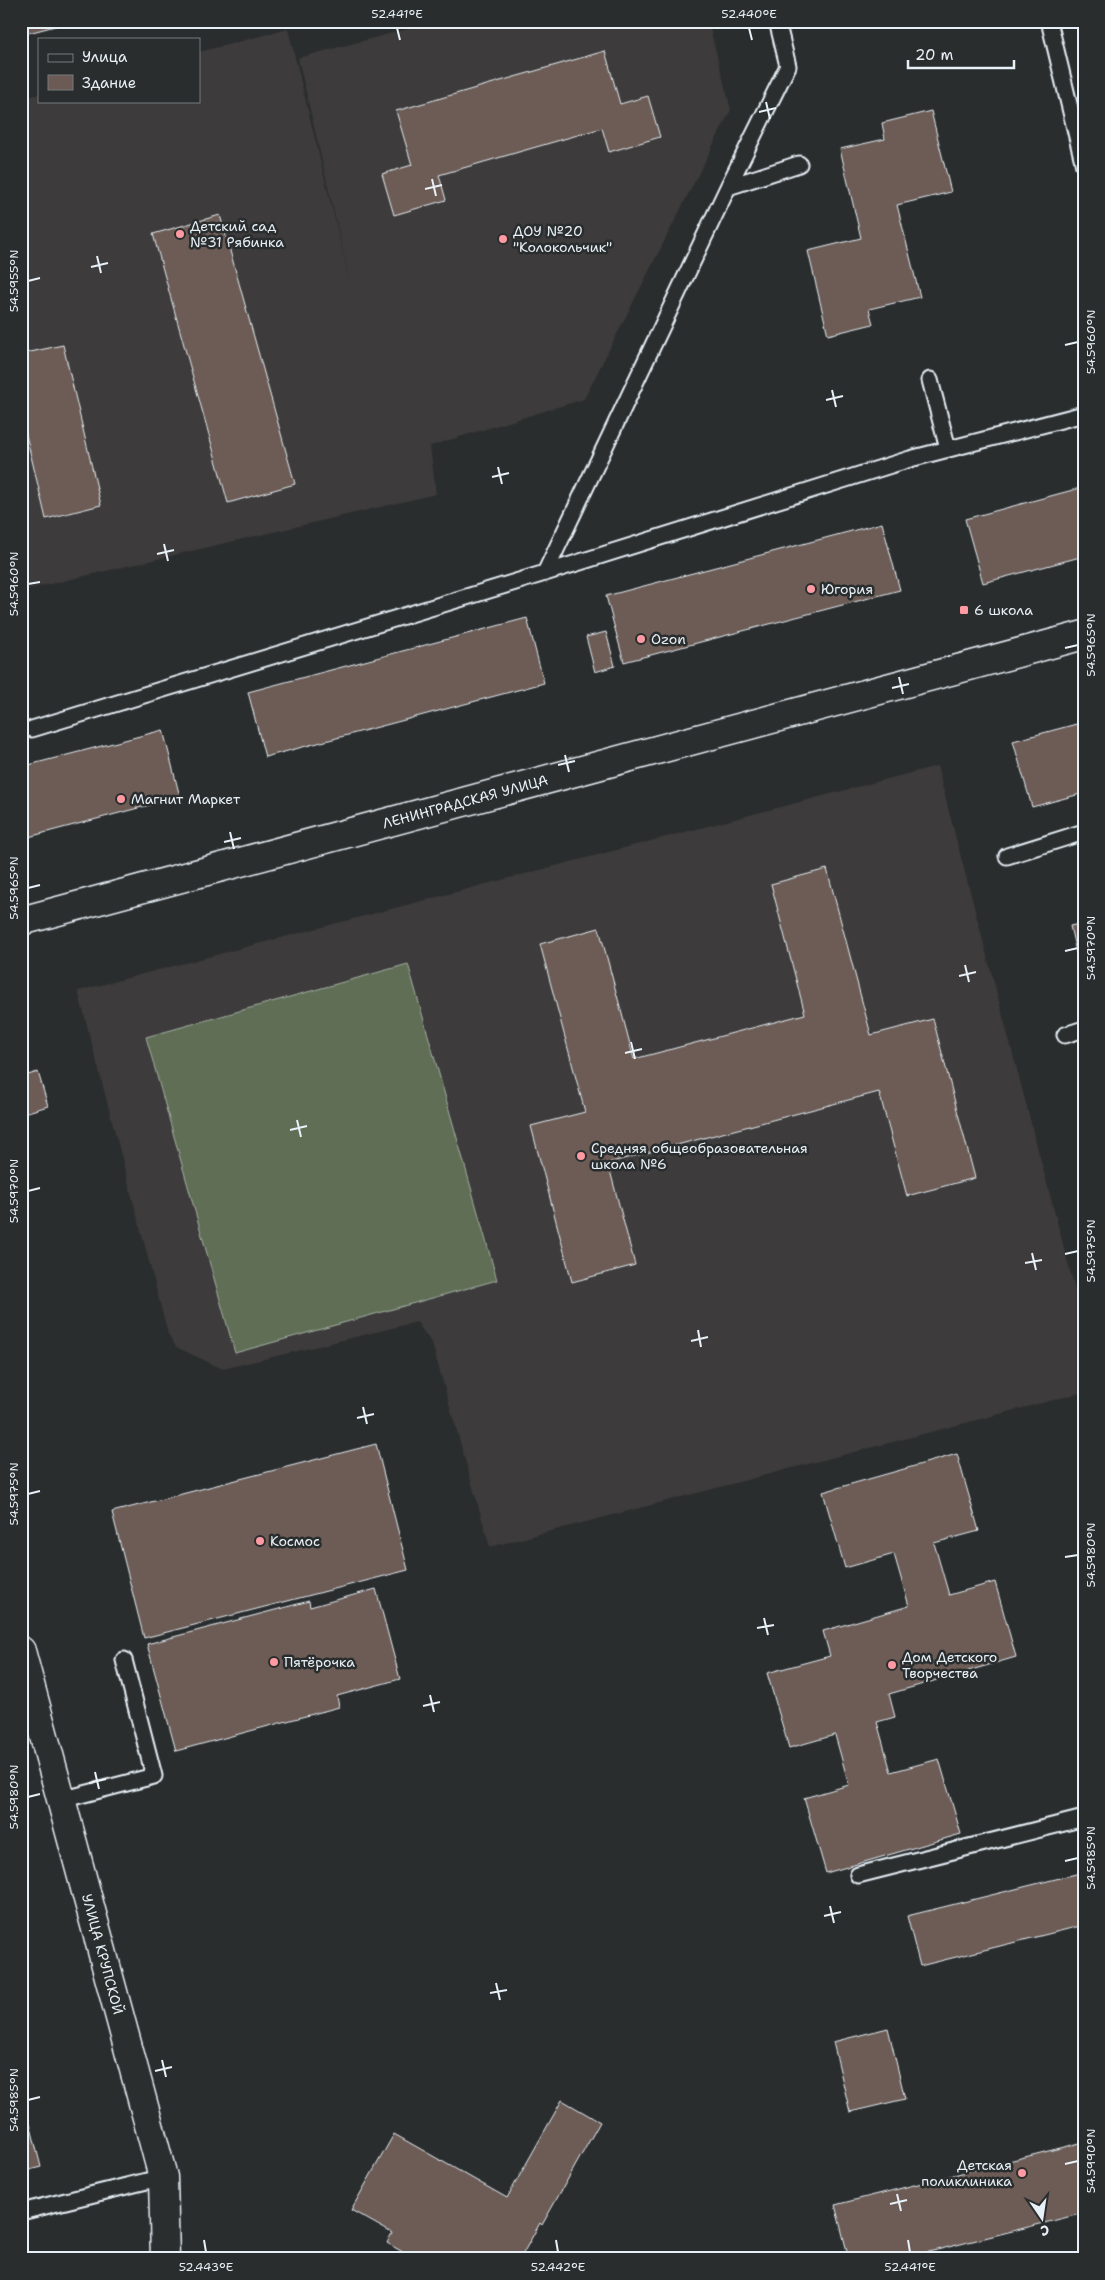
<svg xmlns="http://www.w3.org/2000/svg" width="1105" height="2280" font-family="'Shantell Sans',sans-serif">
  <rect width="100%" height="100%" fill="#2a2d2e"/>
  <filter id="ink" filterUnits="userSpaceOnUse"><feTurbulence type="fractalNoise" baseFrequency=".02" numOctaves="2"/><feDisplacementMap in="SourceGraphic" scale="10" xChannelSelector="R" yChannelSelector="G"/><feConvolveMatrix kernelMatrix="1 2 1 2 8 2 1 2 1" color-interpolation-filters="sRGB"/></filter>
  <g filter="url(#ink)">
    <path fill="#3e3b3a" d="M438,21H708L731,110L584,399L430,446L436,494L29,589L21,559V99L39,94V101H199V52L288,29L350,281L298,58Z
      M937,766L1084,1324V1392L490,1547L432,1344L417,1322L223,1369L176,1347L168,1334L78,991Z"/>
    <path fill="#606e56" stroke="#a4b0a7" d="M408,964L497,1280L235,1353L146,1037Z"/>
    <path fill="#6c5b55" stroke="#e8f1f8" d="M21,21H74L21,35Z
      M605,51L620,104L648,96L660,137L609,152L602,128L439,175L446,200L394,215L382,174L412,165L396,111Z
      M931,111L951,192L897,205L920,297L869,309L873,324L828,335L808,251L861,238L840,149L885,139L882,123Z
      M220,215L295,484L228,503L153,234Z
      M63,345L101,505L46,519L21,414V354Z
      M1084,487V556L983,583L965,519Z
      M882,523L900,590L624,662L606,596Z
      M527,618L544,683L265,757L248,692Z
      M606,632L615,666L595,672L586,637Z
      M1084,722V793L1032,807L1013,741Z
      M163,730L180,797L21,839V767Z
      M827,869L871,1035L933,1019L975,1178L907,1196L879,1092L608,1163L635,1265L572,1282L531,1126L585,1112L540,944L599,928L634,1059L805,1014L771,884Z
      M1084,923V986L1070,926Z
      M38,1072L48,1106L21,1114V1077Z
      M376,1444L408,1570L144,1638L112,1512Z
      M957,1454L979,1531L934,1543L949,1595L995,1582L1016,1657L889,1694L895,1717L877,1722L891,1772L939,1759L961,1834L826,1873L804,1798L849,1785L835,1735L789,1748L767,1673L830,1656L823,1631L909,1606L894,1554L845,1568L823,1492Z
      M376,1589L400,1679L337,1696L339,1707L176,1751L147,1644L309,1601L310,1607Z
      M1084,1872V1925L920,1966L907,1916Z
      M888,2028L905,2099L850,2112L833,2042Z
      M21,2088L41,2167L21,2172Z
      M562,2100L600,2122L542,2225L540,2223L520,2259H415L387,2243L392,2233L351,2210L394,2134L507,2198Z
      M1084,2142V2213L901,2259H849L835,2205Z"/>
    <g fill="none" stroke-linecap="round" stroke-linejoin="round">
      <g stroke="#e8f1f8" stroke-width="19">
        <path id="lane" d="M1049,21L1084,166
          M728,187L799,164
          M930,380L948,449
          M545,573L728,187L788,66L777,21
          M32,729L545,573L910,459L1084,414
          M1007,856L1084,832
          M1065,1035L1084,1029
          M61,1800L154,1776L124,1660
          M858,1875L1084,1818
          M21,2212L163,2177"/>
      </g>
      <g stroke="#e8f1f8" stroke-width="31">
        <g id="secondary">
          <path id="s1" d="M21,921L1084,635"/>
          <path id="s2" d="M21,1651L163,2177L165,2259"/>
        </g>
      </g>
      <use href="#lane" stroke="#2a2d2e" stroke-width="15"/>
      <use href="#secondary" stroke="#2a2d2e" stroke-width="28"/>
    </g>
  </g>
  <path fill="none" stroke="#e8f1f8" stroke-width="2" d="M397,28L400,40M749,28L752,40M766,102L770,119M759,112L776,108M432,179L436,196M425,189L442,185M97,256L101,273M91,267L108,263M28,281L40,278M1065,345L1078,342M832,390L836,407M826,400L843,396M498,467L502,484M492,477L509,473M164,544L168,561M157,554L174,550M28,584L40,582M1065,648L1078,645M899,677L903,694M892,688L909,684M565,755L569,772M558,765L575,761M230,832L234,849M224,842L241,838M28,888L40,885M1065,951L1078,948M965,965L969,982M959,976L976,972M631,1042L635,1059M625,1053L642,1049M297,1120L301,1137M290,1130L307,1126M28,1191L40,1188M1032,1253L1036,1270M1065,1254L1078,1251M1025,1263L1042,1260M698,1330L701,1347M691,1341L708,1337M363,1407L367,1424M357,1418L374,1414M28,1494L40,1491M1065,1557L1078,1555M764,1618L768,1635M757,1628L774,1625M430,1695L434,1712M423,1706L440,1702M95,1772L99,1789M89,1783L106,1779M28,1797L40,1794M1065,1861L1078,1858M830,1906L834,1923M824,1916L841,1912M496,1983L500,2000M490,1993L507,1990M162,2060L166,2077M155,2071L172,2067M28,2100L40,2097M1065,2164L1078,2161M897,2194L901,2211M890,2204L907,2200M204,2240L206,2252M556,2240L558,2252M908,2240L910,2252"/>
  <g fill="#ff9aa2" stroke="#2a2d2e" stroke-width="2">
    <circle cx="180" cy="234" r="5"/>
    <circle cx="503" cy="239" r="5"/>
    <circle cx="811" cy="589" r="5"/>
    <rect x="959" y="605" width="10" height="10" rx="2.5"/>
    <circle cx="641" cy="639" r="5"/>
    <circle cx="121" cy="799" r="5"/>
    <circle cx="581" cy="1156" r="5"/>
    <circle cx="260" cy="1541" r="5"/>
    <circle cx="274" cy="1662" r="5"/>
    <circle cx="892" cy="1665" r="5"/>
    <circle cx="1022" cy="2173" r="5"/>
  </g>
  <g text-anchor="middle" stroke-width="5" stroke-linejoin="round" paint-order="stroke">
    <g font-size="14" fill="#e8f1f8" stroke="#2a2d2e" text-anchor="start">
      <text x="190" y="231">Детский сад<tspan x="190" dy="16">№31 Рябинка</tspan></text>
      <text x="513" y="236">ДОУ №20<tspan x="513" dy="16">"Колокольчик"</tspan></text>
      <text x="821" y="594">Югория</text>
      <text x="974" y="615">6 школа</text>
      <text x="651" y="644">Ozon</text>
      <text x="131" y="804">Магнит Маркет</text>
      <text x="591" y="1153">Средняя общеобразовательная<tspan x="591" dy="16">школа №6</tspan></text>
      <text x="270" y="1546">Космос</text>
      <text x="902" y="1662">Дом Детского<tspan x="902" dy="16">Творчества</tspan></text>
      <text x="284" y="1667">Пятёрочка</text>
      <text x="1012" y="2170" text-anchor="end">Детская<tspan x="1012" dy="16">поликлиника</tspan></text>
    </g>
    <g font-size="14" fill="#e8f1f8" stroke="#2a2d2e">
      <text dy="5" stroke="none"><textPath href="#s1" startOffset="460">ЛЕНИНГРАДСКАЯ УЛИЦА</textPath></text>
      <text dy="5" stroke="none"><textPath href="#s2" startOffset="314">УЛИЦА КРУПСКОЙ</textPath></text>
    </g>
  </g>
  <rect width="1105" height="2280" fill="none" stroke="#2a2d2e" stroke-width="55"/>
  <rect x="38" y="38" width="162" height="65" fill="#2a2d2e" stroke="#767b7f"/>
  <rect x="48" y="54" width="25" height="8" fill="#2a2d2e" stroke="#767b7f"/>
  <text x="82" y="62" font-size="15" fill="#e8f1f8">Улица</text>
  <rect x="48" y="75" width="25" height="15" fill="#6c5b55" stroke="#767b7f"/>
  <text x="82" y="88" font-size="15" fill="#e8f1f8">Здание</text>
  <g transform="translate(1042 2218) rotate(167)" stroke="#2a2d2e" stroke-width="4" paint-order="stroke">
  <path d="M0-4L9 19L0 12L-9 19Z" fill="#e8f1f8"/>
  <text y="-8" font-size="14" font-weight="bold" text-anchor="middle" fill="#e8f1f8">С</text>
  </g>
  <path d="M908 60v8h106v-8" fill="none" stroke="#e8f1f8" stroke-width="2.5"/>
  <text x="915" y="60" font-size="15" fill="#e8f1f8" stroke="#2a2d2e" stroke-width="4" paint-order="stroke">20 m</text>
  <rect x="28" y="28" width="1050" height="2224" fill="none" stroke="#e8f1f8" stroke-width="2"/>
  <g font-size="12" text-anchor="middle" fill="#e8f1f8">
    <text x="397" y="18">52.441°E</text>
    <text x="749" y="18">52.440°E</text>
    <text transform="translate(14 281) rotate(-90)" y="4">54.5955°N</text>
    <text transform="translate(1091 342) rotate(-90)" y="4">54.5960°N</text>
    <text transform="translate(14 584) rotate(-90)" y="4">54.5960°N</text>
    <text transform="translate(1091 645) rotate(-90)" y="4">54.5965°N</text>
    <text transform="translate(14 888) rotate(-90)" y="4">54.5965°N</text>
    <text transform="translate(1091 948) rotate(-90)" y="4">54.5970°N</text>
    <text transform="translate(14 1191) rotate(-90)" y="4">54.5970°N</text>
    <text transform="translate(1091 1251) rotate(-90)" y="4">54.5975°N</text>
    <text transform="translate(14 1494) rotate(-90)" y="4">54.5975°N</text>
    <text transform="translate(1091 1555) rotate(-90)" y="4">54.5980°N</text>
    <text transform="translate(14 1797) rotate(-90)" y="4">54.5980°N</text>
    <text transform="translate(1091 1858) rotate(-90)" y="4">54.5985°N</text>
    <text transform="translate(14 2100) rotate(-90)" y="4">54.5985°N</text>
    <text transform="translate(1091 2161) rotate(-90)" y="4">54.5990°N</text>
    <text x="206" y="2271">52.443°E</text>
    <text x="558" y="2271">52.442°E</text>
    <text x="910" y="2271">52.441°E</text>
  </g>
</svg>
